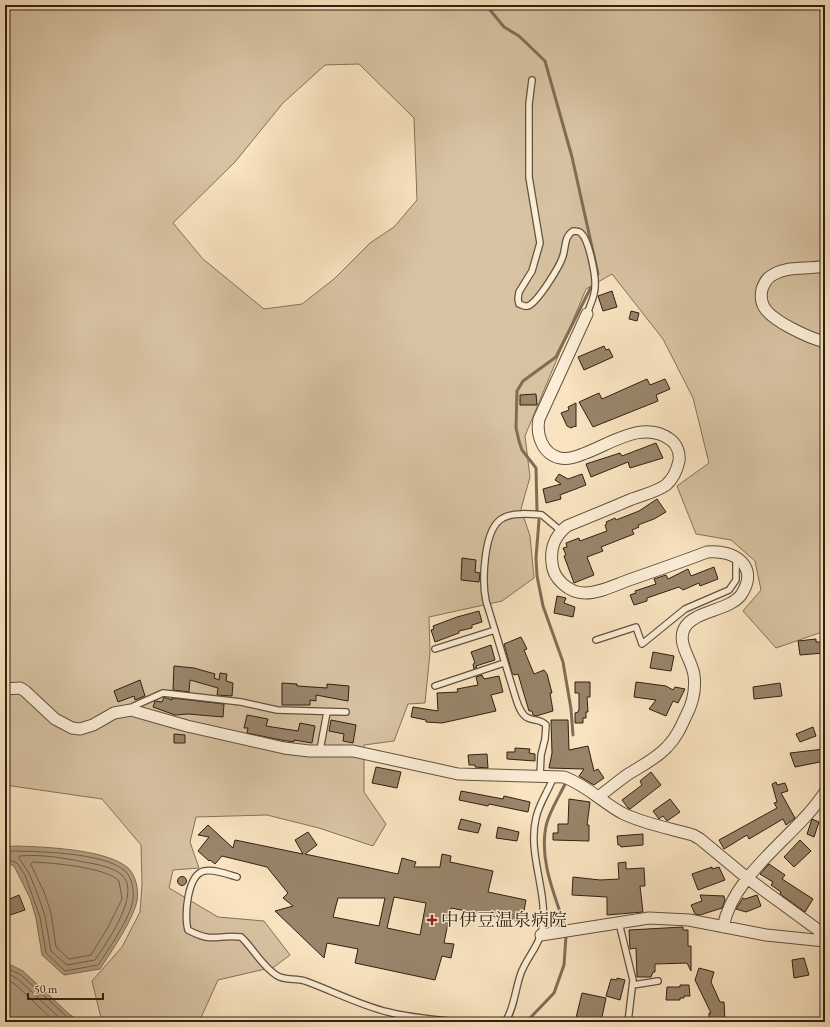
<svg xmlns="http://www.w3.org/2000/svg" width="830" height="1027" font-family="'EB Garamond','Noto Serif JP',serif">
  <rect width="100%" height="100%" fill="#f9e3c0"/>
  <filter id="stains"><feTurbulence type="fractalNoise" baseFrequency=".005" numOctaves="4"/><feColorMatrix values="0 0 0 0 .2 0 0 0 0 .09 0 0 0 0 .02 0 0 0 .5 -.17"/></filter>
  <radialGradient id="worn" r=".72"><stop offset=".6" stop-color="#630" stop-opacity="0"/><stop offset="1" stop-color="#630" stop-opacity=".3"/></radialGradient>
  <path fill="#d7c2a2" stroke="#847158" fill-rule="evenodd" d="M5,5H825V631L776,648L743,611L761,590L755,561L731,540L696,534L677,486L709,463L693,398L663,339L612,274L586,289L525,436L530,477L521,509L530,536L534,578L502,601L429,617L430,653L425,703L408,704L394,741L364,745V792L386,824L373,846L319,828L267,815L196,817L190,842L199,868L173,870L169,888L218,917L264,921L290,955L274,967L218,980L199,1022H102L92,981L122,947L140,912L142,884L141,845L102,799L5,785ZM359,64L414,118L417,200L394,227L370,243L334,279L302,304L264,309L203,259L173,223L235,162L283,103L325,65Z"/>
  <path fill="#b5a184" stroke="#806d55" d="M16,846C45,847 104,849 127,867C136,874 139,891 137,901C133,920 111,952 100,969L64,975L42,955L36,918L30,898L14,866L5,862V847Z
    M5,962L23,971L69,1014L81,1022H13L5,1017Z"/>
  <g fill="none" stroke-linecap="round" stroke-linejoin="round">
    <path stroke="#72604a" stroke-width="1" d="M5,851C33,851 105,852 125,871C132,877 134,891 133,900C130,918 109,949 98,965L65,971L46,953L40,917L25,875L17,863L5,858
      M20,856C41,854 64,858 84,862C96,864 113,867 122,875C142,893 106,944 95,960L67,965L51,951L45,916L38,895L29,873L19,858Z
      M33,862C53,863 105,867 119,881L122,899L107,929L91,955L69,959L56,947L51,913L44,892L31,865Z
      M5,967L21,975L73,1022
      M5,972L18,979L64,1022
      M5,979L15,984L55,1022"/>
    <path stroke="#806d55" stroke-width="3" d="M486,5L504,27L519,36L545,61L572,157L598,274
      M537,510L536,468L522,450L519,441L516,428L517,391L523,381L556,357L591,287
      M539,520L536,558L537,576L543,606L563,662L571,709L573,735
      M565,784C559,797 549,812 546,826C539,861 555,895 565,927
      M529,1022L531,1017L554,993L564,965L566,936"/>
  </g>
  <path fill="#99856b" stroke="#30200f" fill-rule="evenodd" d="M612,291L617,307L603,311L598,296Z
    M631,311L639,313L637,321L629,319Z
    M604,346L606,350L609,349L613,357L584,370L578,357Z
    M647,379L650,385L665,379L670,389L656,395L658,401L593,427L579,402L599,393L602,399Z
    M536,394L537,405H520V395Z
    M576,403V427L575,426L571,428L567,426L561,413L569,410L568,407Z
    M656,443L663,458L630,468L628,462L591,477L586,464L620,453L622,456Z
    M559,474L568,479L582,474L586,485L560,495L561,499L546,503L543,489L561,484L555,480Z
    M657,499L666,512L654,519L638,525L639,527L632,530L634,534L601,547L603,551L587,557L594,575L574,583L564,556L566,555L563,548L567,547L566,543L579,538L580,541L607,531L605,525L607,524L606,522L615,518L616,520L639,511Z
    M462,558L476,560L475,572L480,573L479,582L461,580Z
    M714,567L718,579L700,586L699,583L683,590L679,587L647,598V601L634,605L630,595L636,593L635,591L656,584L654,579L666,575L668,579L688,569L691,576Z
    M557,596L566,598L564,603L575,607L573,617L554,613Z
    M479,611L482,622L472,625V628L459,631V633L435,642L431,630L434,629L433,626L457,617Z
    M521,637L527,649L524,650L534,674L544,670L547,674L552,693H550L553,711L536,716L533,715L532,711H529L518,674L514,675L512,673L504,644Z
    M816,639V642H823L824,653L800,655L798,641Z
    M491,645L495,660L476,666L477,667L474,669L473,664L475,663L471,652Z
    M653,652L674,656L671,671L650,668Z
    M174,666L194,668L215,674L214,678L219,680L220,673L227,674L226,681L233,683L232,696L217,695L218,688L190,680L189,692L173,690Z
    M482,675L484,679L499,676L503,692L491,695L496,711L442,723L426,722V720L411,717L413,707L438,711L437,693L458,692L457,689L478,685L476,677Z
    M140,680L145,696L135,700L134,696L118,702L114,691Z
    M575,682H590V697H587L588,712H586V718H583V723H575V713L578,712L579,709V693H575Z
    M636,682L666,686L673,690L675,687L685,689L678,703L673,701L666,716L649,709L656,700L634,697Z
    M282,683L297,684V686L327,688V684L349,686L348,701L316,695V701L310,700V705H282Z
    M780,683L782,696L754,699L753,687Z
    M164,697L172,700V698L224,704L223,717L188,714L175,715L153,707L155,701L162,702Z
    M247,715L268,719L266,726L298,731L300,723L315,726L312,743L294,740V742L281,740L247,733L248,728H244Z
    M331,720L356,725L353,743L343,741L344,734L329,731Z
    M551,720H568L569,750L588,746L594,771L598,769L604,778L594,785L579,776L584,769L549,768L552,753Z
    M813,727L816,736L800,742L796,734Z
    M174,734L185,735V743H174Z
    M515,748L530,749L529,753L535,754V761L507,759V752H515Z
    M824,749L825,761L795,767L790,753Z
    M487,754L488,768L475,767V765H469L468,755Z
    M376,767L401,772L397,788L372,783Z
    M651,772L661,785L630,809L628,808L622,800L642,785L640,781Z
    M776,782L777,785L785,783L788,791L781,793L795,818L786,825L783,819L749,839L747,835L724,849L719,840L777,808L774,803L777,802L772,784Z
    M461,791L503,799L504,796L530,802L528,812L489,804L488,806L459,800Z
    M569,799L590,802L587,825H589V841L553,840V833H558V824H568Z
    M670,799L680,812L667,821L663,816L659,819L653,811Z
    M461,819L481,824L478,833L458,829Z
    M812,819L819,822L814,837L807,834Z
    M208,825L233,848L235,840L303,854L295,840L308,832L317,845L305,854L398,874L402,858L416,862L414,867H440L442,854L451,856L450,862L493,871L488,892L526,900L522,922L451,908L444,943L454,944L451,958L442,956L435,980L355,963L358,949L327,943L324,958L275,911L293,906L283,898L288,893L267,867L222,856L215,864L210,860L209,861L198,851L209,837L198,835ZM394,897L426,903L420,935L387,928ZM338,898H385L379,926L333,917Z
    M498,827L519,832L517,841L496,838Z
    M643,834V845L621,847L620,845H618L617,836Z
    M800,840L811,851L794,867L784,857Z
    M626,862V869L644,868L645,886H640L643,912L607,915V897L572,895L573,877L600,880L619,879L618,863Z
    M769,864L785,875L782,879L813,899L805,912L780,894L781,892L771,885L773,882L760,874Z
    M712,867V869L719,867L725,880L698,890L692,874Z
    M177.5 881a4.5 4.5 0 1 1 9 0a4.5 4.5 0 1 1-9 0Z
    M19,895L25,910L10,915L5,901Z
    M700,895L724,896L725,900L722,908L700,915L695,914L691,905L702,901Z
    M757,895L761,906L746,912L736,909L743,898L745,899Z
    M683,927V930H688V946H691V971L687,963L655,964V972H653L651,977H637L636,948L630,949L629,930Z
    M804,958L809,975L794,978L792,960Z
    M699,968L714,972L711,982L720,1002H724L725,1022H709V1013H711L695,980Z
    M617,978L625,980L620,1000L606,996L611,979L617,980Z
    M680,985H689L690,996H684V998H680V1000H666L667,987H680Z
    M582,993L606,998L601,1022H575Z"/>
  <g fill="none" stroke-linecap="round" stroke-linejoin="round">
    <g stroke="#62513b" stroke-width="8">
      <path id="service" d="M532,80L529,104V177L540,243L532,271L519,292L518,299L519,304C522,305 525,307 528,306C538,302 560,266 563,256C566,246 564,237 573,231C576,231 579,231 581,233C589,240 596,276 595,287C595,296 590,305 587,314
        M596,640L636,627L642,644L685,609L729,590L736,580V559
        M435,649L495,630
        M435,686L504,663
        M131,710L134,706L163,693L241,702L277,710L346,712
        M320,750L327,712
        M540,776L541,755L545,739L546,725C541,719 535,721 528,718C521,715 518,705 516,699L486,601C482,582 483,528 503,518C513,512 531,514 542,515L561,531
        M825,852V862
        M237,877C227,874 214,869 204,871C187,875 184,917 188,930C214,944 217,934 241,937C253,948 261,965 276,975C284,981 295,978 305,981C333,991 359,1005 388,1012C411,1018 436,1020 460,1022
        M619,923L633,980L628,1022
        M633,985L658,981
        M505,1022C514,1009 515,991 520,976C525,959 539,947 542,930C549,893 527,855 536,818C539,803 549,790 554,776"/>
    </g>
    <g stroke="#62513b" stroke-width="13">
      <path id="minor" d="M825,266C807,270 786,265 771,276C766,279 764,284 762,289C761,294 761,302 764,307C772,321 809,338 825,342
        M587,314L539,419C536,434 542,454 560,458C568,460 576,457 583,454C611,444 643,419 671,440C677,445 680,453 679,461C677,470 673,479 666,485C656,492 643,495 632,499C611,508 589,517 567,526C555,536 550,547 552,563C553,579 569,593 585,593C600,593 615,585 629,580C655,571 681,562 707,552C735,549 760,567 741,595C729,611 692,611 684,629C677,644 692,660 694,675C696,690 693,703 686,716C681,727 676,738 667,747C656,759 641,766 627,775C617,782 608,790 598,797
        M5,689L20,688L25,691L55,719L72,728L80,729L93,725L114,713L131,710L187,726L284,748L309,751H353L458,774L564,777C586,785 602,802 622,813C644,824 669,828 693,835L700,839L747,878L825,935
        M723,927C734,872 795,838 825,792
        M541,935L649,918L689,920L766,935L825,941"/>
    </g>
    <use href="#service" stroke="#fbedd6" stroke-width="5.5"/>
    <use href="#minor" stroke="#fbedd6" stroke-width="11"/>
  </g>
  <path fill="#8f2418" stroke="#fbedd6" stroke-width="1.5" d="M430 914h4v4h4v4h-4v4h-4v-4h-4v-4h4z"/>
  <g text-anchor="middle" stroke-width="3" stroke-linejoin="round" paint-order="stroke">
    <g font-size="18" fill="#30200f" stroke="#fbedd6" text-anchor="start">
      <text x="441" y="926">中伊豆温泉病院</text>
    </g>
  </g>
  <rect width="830" height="1027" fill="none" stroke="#f9e3c0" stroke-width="20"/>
  <rect x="6" y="6" width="818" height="1015" fill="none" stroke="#30200f" stroke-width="2"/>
  <rect x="10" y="10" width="810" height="1007" fill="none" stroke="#30200f"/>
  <path d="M28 993v6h75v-6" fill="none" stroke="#30200f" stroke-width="2"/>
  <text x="34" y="993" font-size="12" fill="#30200f" stroke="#fbedd6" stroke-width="3" paint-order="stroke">50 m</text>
  <rect width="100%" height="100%" filter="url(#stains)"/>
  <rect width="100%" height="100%" fill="url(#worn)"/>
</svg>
